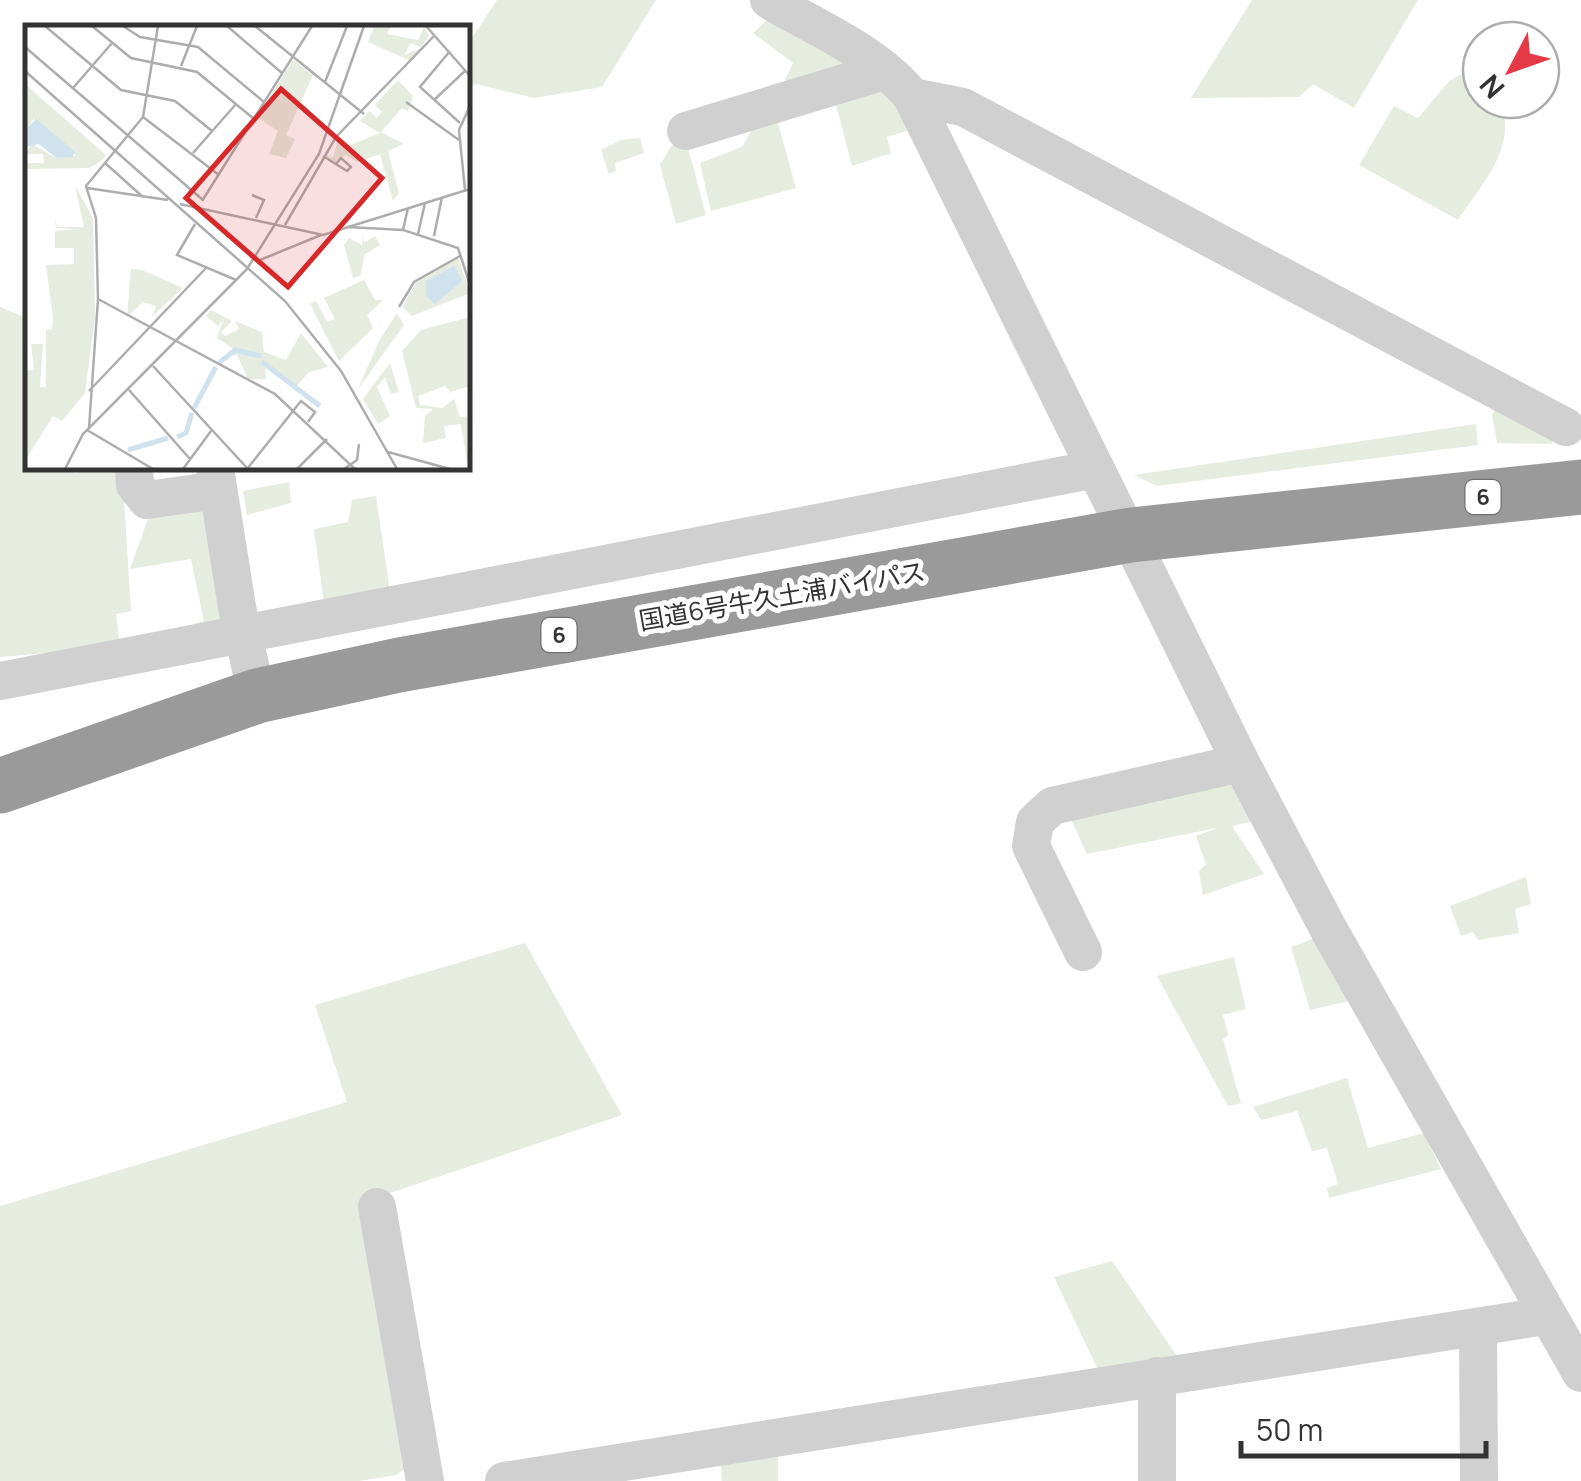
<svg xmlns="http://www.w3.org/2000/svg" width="1581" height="1481" font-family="Manrope,'Noto Sans JP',sans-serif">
  <rect width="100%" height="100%" fill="#fff"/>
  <path fill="#e6ecdf" d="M497,0H656L602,87L534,98L476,84L468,88V44Z
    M1252,0H1418L1354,108L1313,84L1299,97L1191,98Z
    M770,17L852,68L780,90L793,63L753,33Z
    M1465,72L1481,83V100H1501C1517,149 1484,180 1458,220L1359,165L1394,106L1418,118L1449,81Z
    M881,79L898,97L907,131L887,137L891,153L852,166L834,97Z
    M776,116L796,188L711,211L700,163L742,147L755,125Z
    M640,138L644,153L615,163L616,171L609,174L601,150L621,140Z
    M687,144L706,215L676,224L660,165L672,145Z
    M0,307L27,318L28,468H72L74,473L122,468L131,611L116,614L120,647L0,657Z
    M1497,406L1554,437L1552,444L1497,443L1492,415Z
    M1476,424L1478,445L1157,486L1134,475Z
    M289,482L291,503L247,515L243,491Z
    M376,496L390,592L324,603L314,529L348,522L352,500Z
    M209,508L222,627L190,633L187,626L204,621L191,559L130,569L150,513Z
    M1239,782L1258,820L1232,826L1264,874L1203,895L1199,871L1206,864L1196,836L1217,828L1087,854L1066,809Z
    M1526,877L1531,904L1515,909L1519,933L1478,940L1473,932L1461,936L1450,906Z
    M1321,936L1349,1001L1310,1010L1291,947Z
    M525,943L622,1115L366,1201L408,1467L396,1475L359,1481H0V1206L347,1102L315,1005Z
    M1234,957L1246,1009L1223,1015L1228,1035L1223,1039L1241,1103L1228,1106L1157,976Z
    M1347,1078L1368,1148L1424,1133L1441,1169L1329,1198L1327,1188L1338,1184L1327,1148L1312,1151L1297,1111L1261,1120L1253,1107Z
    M1112,1261L1179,1359L1098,1370L1054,1277Z
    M778,1455V1481H722L721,1464Z"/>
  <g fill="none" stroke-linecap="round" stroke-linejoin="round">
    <path stroke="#d0d0d0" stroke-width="38" d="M769,0C816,28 879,54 912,97L1241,763L1329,930L1581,1373
      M912,97L963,107L1566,427
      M686,131L884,71
      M134,468L135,485L147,500L218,490
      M215,468L237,607L257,696
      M0,681L1096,469
      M1083,952L1031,846L1035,822L1052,806L1241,763
      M377,1207L425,1481
      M1478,1329L1479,1481
      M504,1481L1545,1316
      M1157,1481V1376"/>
    <path stroke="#9a9a9a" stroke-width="55" d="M0,786L257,696L399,665L1131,535L1581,487"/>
  </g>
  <g text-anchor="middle" stroke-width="10" stroke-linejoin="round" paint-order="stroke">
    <g fill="#fff" stroke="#707070" stroke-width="2.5">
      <rect x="1465.5" y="480" width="35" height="34" rx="8"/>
      <rect x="541.5" y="618" width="35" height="34" rx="8"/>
    </g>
    <g font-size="22" font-weight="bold" fill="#333">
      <text x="1483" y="505">6</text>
      <text x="559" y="643">6</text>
    </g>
    <g font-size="25" fill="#333" stroke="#fff">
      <text transform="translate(782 596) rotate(-10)" y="9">国道6号牛久土浦バイパス</text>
    </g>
  </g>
  <g transform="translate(25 25)">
    <rect width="445" height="445" fill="#fff"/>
    <path d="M349,1H366L362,9L393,15L399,2L404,11L396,22L386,18L379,30L394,24L386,36L343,17ZM268,35L288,50L261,110L270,114L261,133L244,129L253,106L232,92ZM373,55L388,71L383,86L377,83L356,107L379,119L363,126L374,168L368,176L355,129L332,137L321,130L310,137L301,131L308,132L314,111L326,120L355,108L335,96L344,86L352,93L357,87L350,80ZM0,59L81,130L75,137L64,143L0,144V138H19L18,129H0L7,119L31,133L51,131L9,94L0,105ZM50,160L68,193L70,292L60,368L37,396L28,391L0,436V345H9L6,319H18L15,362H21V305L27,304L28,293L21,240L49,239V223H30V206L50,204L31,203L30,192L32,202H59ZM338,209L339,218L350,211L355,220L340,229L335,251L328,253L319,220L324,213L337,220ZM433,233L445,268L387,291L377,282L391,258ZM106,244L117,245L158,263L127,292L131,281L118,277L102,292ZM339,255L350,275H358L342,290L348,303L314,336L285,279L291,276L302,297L310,294L299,273ZM186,285L207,296L196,307L200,311L214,304L210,296L237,307L241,354H223L212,330L202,331L210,325L192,313L198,295L193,301L181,291ZM372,288L379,300L333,364L354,316ZM445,292V361L426,367L420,361L393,371L395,380L417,383L429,374L435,392L445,391L443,444L436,399L419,401L421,413L398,418L400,391L408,384L391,383L377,326L396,305ZM276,308L303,342L284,347L270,363L238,337L239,327L261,335ZM365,338L374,367L366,369L360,352L352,362L365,391L353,399L338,374Z" fill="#e6ecdf"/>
    <path d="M11,94L49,126L48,132L31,133L14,119L0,122V105ZM429,241L437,256L410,279L401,271V256Z" fill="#cfe2ee"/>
    <path fill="none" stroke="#cfe2ee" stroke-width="5" d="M237,337L295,381M194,338L210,325L236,331M169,383L191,342M152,412L161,408L167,388M103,425L143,413"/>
    <path fill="none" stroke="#adadad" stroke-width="2.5" d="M20,1L96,65L150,76L187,106M67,1L106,33L172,47L229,94M98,1L115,12L173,22L239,77M202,1L257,48M230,1L339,89M401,1L445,51M0,22L178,175M425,26L395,62L435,98M156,41L172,1M0,46L260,276L316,346L372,444M300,57L322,1M48,63L87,18M409,75L441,45M381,77L434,115M118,92L194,150M168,128L211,79M298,131L322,146L326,142L316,133L311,139M80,138L118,172M62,163L143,175M440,165L434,105L445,81M227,170L239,175L231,193M177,176L287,1M155,179L298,210L445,164M383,183L378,205L433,223L445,260M170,199L152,230L211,255M260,200L311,112L410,10M323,202L378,205M393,209L400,178M409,211L417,172M235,235L296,210M222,244L294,129L339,1M73,274L250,369L330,444M374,282L389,257L435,231M128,341L223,444M104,365L165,434M64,366L182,242M64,403L73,274L71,193L61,161L118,92L133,1M62,405L128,444M363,427L425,444M40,444L58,409L222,244M158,444L186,406M222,444L276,376L290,387L283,397M272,444L302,414M319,444L332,435L334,419"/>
    <path fill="#d62828" fill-opacity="0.15" stroke="#d62828" stroke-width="5" d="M256,64L357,153L263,262L161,173Z"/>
    <rect width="445" height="445" fill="none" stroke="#333" stroke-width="5"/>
  </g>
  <g transform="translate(1511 70) rotate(229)"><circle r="48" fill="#ffffff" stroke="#adadad" stroke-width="2.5"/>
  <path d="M0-8L18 38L0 25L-18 38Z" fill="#e63946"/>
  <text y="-15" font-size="28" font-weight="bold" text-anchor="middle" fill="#333333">N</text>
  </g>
  <path d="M1241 1441v15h245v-15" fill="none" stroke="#333333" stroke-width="5"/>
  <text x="1256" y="1441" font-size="30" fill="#333333" stroke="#ffffff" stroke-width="8" paint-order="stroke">50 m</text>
</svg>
